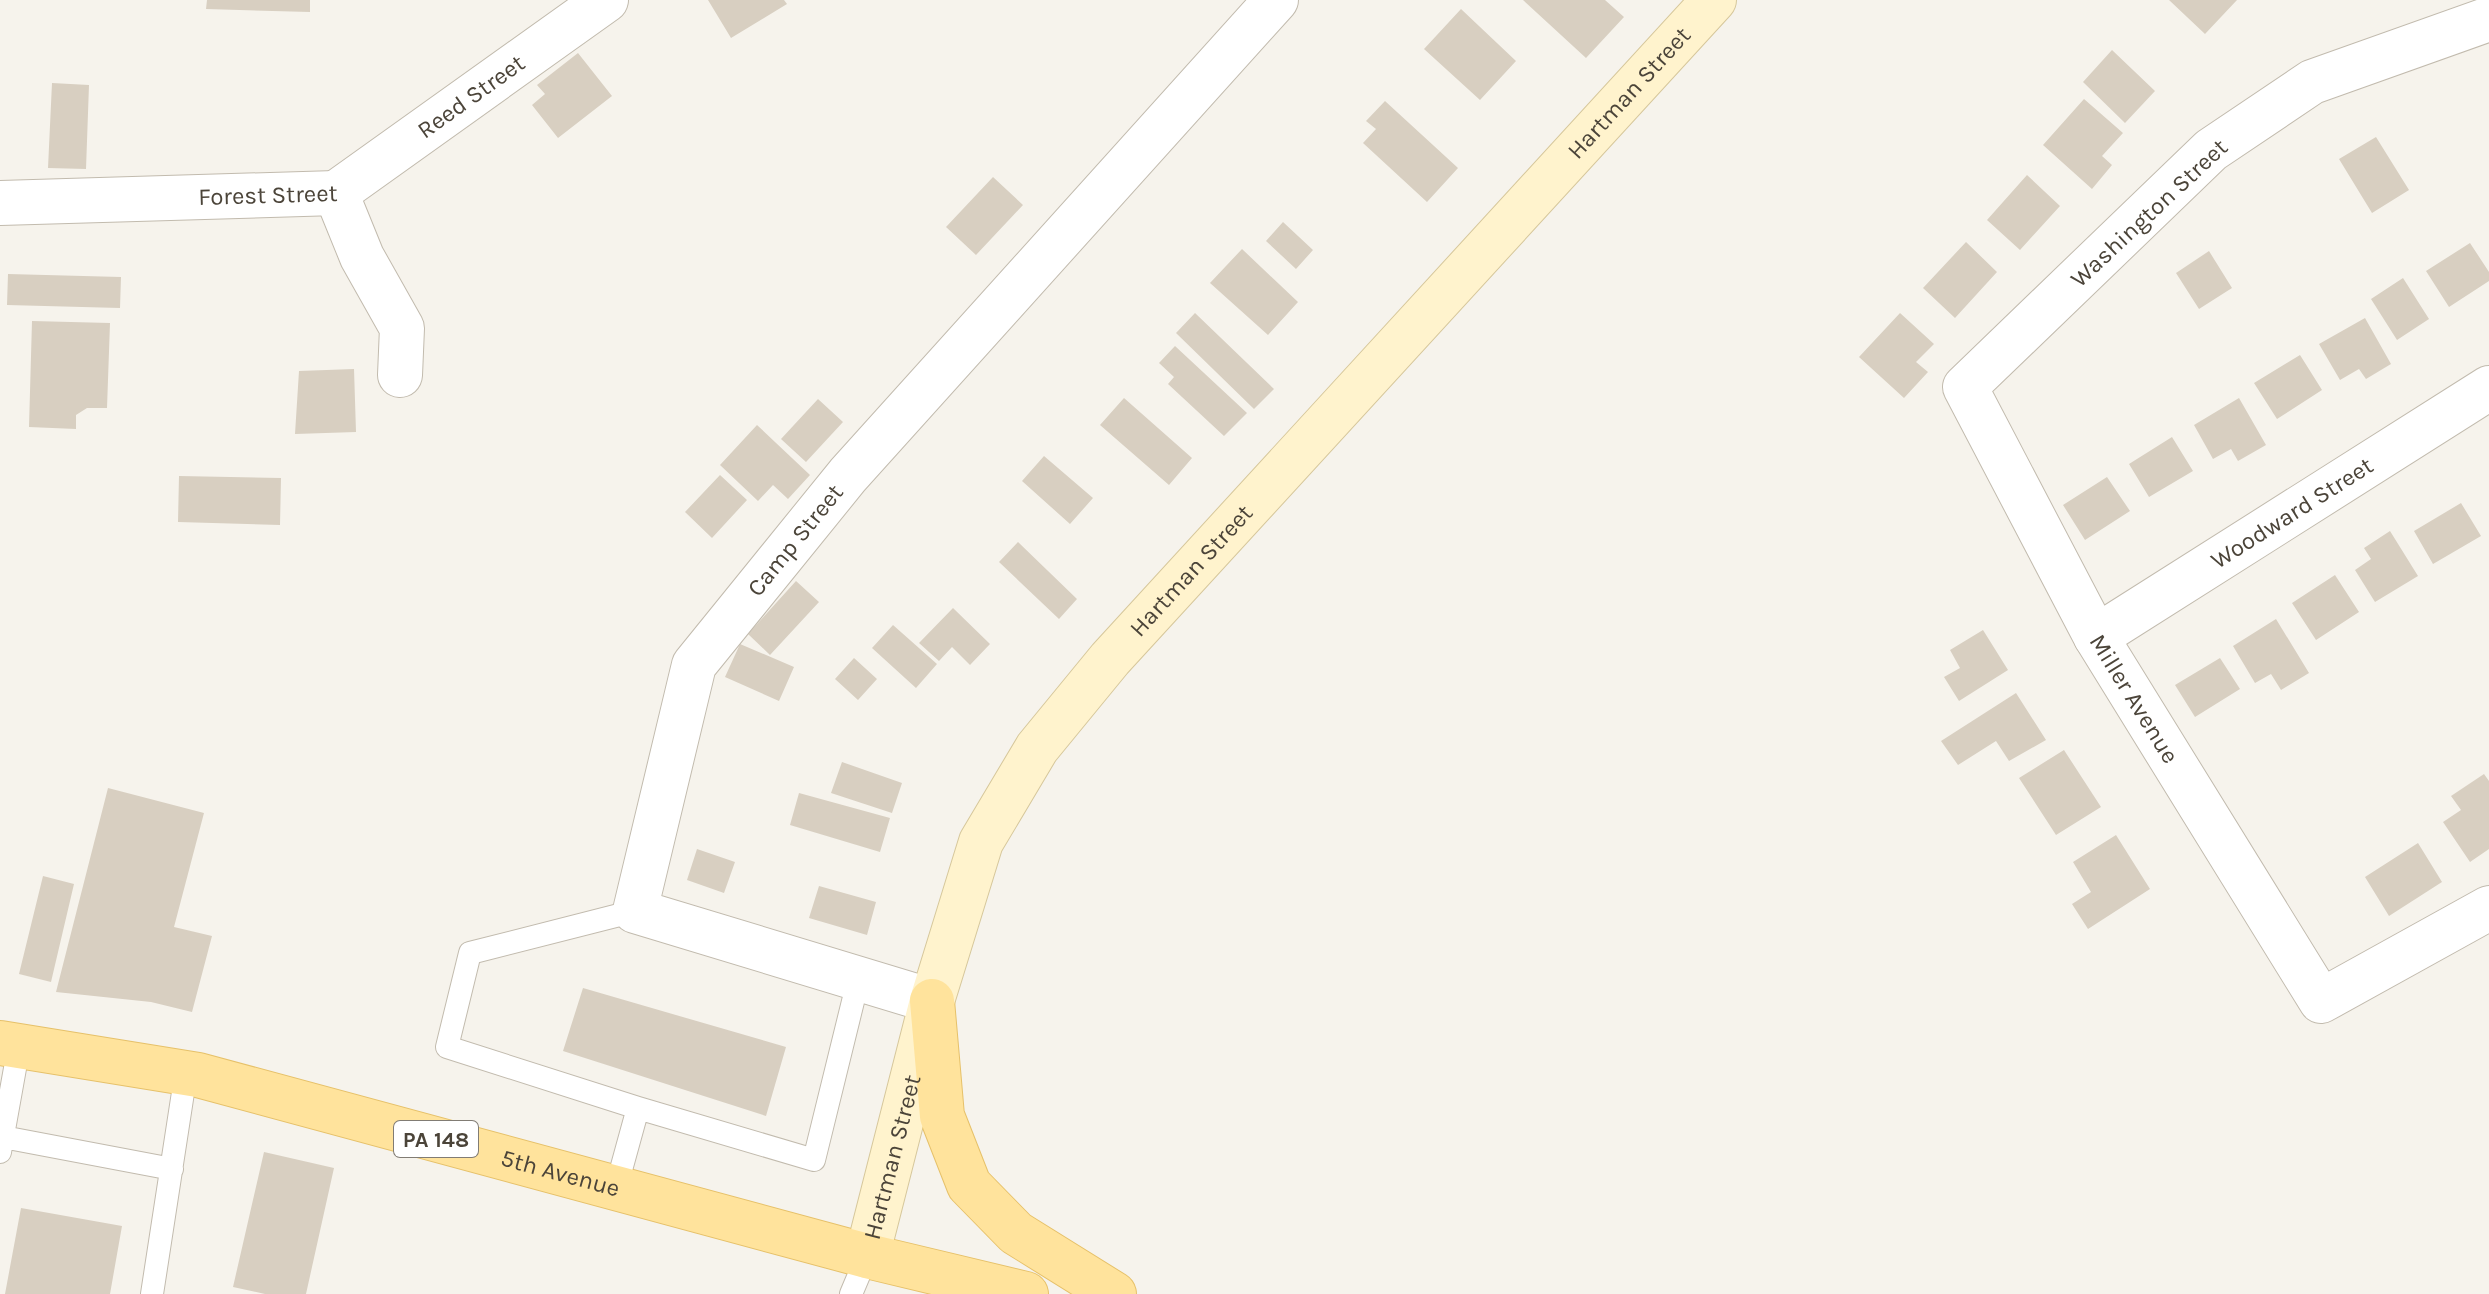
<svg xmlns="http://www.w3.org/2000/svg" width="2489" height="1294" font-family="Karla,sans-serif">
  <rect width="100%" height="100%" fill="#f6f3ec"/>
  <path fill="#d8cfc1" d="M207,0H310V12L206,9Z
    M708,0H784L787,4L731,38Z
    M1523,0H1605L1624,17L1586,58Z
    M2169,0H2237L2205,34Z
    M1461,9L1516,61L1480,100L1424,49Z
    M2112,50L2155,91L2125,123L2083,82Z
    M578,53L612,96L558,138L532,105L545,94L537,85Z
    M52,83L89,85L86,169L48,168Z
    M2084,99L2123,133L2102,156L2112,165L2092,189L2043,145Z
    M1385,101L1458,168L1427,202L1363,143L1376,129L1366,121Z
    M2376,137L2409,190L2372,213L2339,159Z
    M2027,175L2060,206L2020,250L1987,220Z
    M993,177L1023,205L976,255L946,227Z
    M1283,222L1313,250L1296,269L1266,241Z
    M1966,242L1997,272L1955,318L1923,288Z
    M2470,243L2489,272V281L2449,307L2426,271Z
    M1242,249L1298,302L1268,335L1210,283Z
    M2209,251L2232,288L2199,309L2176,273Z
    M8,274L121,277L120,308L7,305Z
    M2403,278L2429,319L2397,340L2371,299Z
    M1195,313L1274,389L1254,409L1176,333Z
    M1900,313L1934,344L1916,362L1928,372L1904,398L1859,357Z
    M2365,318L2391,364L2366,379L2359,369L2340,380L2319,344Z
    M32,321L110,323L107,408H87L76,415V429L29,427Z
    M1175,346L1247,413L1224,436L1168,384L1174,377L1159,363Z
    M2300,355L2322,390L2277,419L2254,383Z
    M354,369L356,432L295,434L299,371Z
    M1124,398L1192,458L1169,485L1100,425Z
    M2239,398L2266,445L2238,461L2231,449L2213,459L2194,425Z
    M818,399L843,422L806,462L781,439Z
    M757,425L810,475L788,499L773,485L758,501L720,465Z
    M2172,437L2193,471L2149,497L2129,464Z
    M1044,456L1093,498L1070,524L1022,481Z
    M720,475L747,500L712,538L685,512Z
    M179,476L281,478L280,525L178,522Z
    M2107,477L2130,511L2085,540L2063,505Z
    M2461,503L2481,536L2433,564L2414,531Z
    M2390,531L2418,576L2375,602L2355,570L2371,559L2364,548Z
    M1018,542L1077,599L1059,619L999,562Z
    M2335,575L2359,612L2316,640L2292,603Z
    M796,581L819,602L770,655L748,634Z
    M953,608L990,644L970,665L952,647L939,661L919,643Z
    M2276,619L2309,673L2281,690L2271,674L2255,683L2233,646Z
    M893,625L937,664L916,688L872,648Z
    M1983,630L2008,670L1959,701L1944,677L1960,668L1950,650Z
    M740,644L794,667L779,701L725,677Z
    M854,658L877,679L858,700L835,679Z
    M2220,658L2240,689L2195,717L2175,685Z
    M2016,693L2046,740L2009,761L1996,741L1958,765L1941,741Z
    M2064,750L2101,807L2056,835L2019,778Z
    M842,762L902,783L892,813L831,793Z
    M2484,774L2489,781V849L2470,862L2443,822L2461,810L2451,796Z
    M108,788L204,813L174,927L212,936L192,1012L151,1002L56,992Z
    M799,793L890,818L880,852L790,825Z
    M2116,835L2150,889L2088,929L2072,904L2091,892L2073,862Z
    M2418,843L2442,882L2389,916L2365,877Z
    M697,849L735,862L724,893L687,880Z
    M43,876L74,884L51,982L19,974Z
    M819,886L876,902L867,935L809,918Z
    M583,988L786,1047L766,1116L563,1051Z
    M264,1152L334,1168L306,1294H265L233,1287Z
    M21,1208L122,1226L110,1294H5Z"/>
  <g fill="none" stroke-linecap="round" stroke-linejoin="round">
    <g stroke="#c2bbae" stroke-width="24">
      <path id="service" d="M635,911L470,953L447,1047L638,1108L814,1160L859,977
        M3,1137L172,1169
        M0,1152L19,1046
        M616,1188L638,1108
        M152,1294L186,1073
        M851,1294L867,1256"/>
    </g>
    <g stroke="#c2bbae" stroke-width="46">
      <g id="minor">
        <path id="s1" d="M2489,19L2312,82L2211,150L1965,387L2096,637L2321,1001L2489,908"/>
        <path id="s2" d="M336,193L606,0"/>
        <path d="M336,193L362,257L402,328L400,375"/>
        <path id="s3" d="M0,203L336,193"/>
        <path id="s4" d="M2096,637L2489,388"/>
        <path id="s5" d="M932,1001L635,911L694,665L848,475L1276,0"/>
      </g>
    </g>
    <g stroke="#d6c79b" stroke-width="46">
      <g id="secondary">
        <path id="s6" d="M867,1256L932,1001L981,842L1037,748L1110,659L1714,0"/>
      </g>
    </g>
    <g stroke="#e6c16a" stroke-width="46">
      <g id="primary">
        <path d="M932,1001L942,1116L969,1185L1016,1233L1114,1294"/>
        <path id="s7" d="M0,1043L198,1075L867,1256L1026,1294"/>
      </g>
    </g>
    <use href="#service" stroke="#fff" stroke-width="22"/>
    <use href="#minor" stroke="#fff" stroke-width="44"/>
    <use href="#secondary" stroke="#fff3cd" stroke-width="44"/>
    <use href="#primary" stroke="#ffe39c" stroke-width="44"/>
  </g>
  <g text-anchor="middle" stroke-width="8" stroke-linejoin="round" paint-order="stroke">
    <rect fill="#fff" stroke="#817c74" stroke-width="2" x="394" y="1121" width="84" height="36" rx="6"/>
    <g font-size="22" font-weight="bold" fill="#4b4439">
      <text x="436" y="1147">PA 148</text>
    </g>
    <g font-size="24" fill="#4b4439" stroke="#fff">
      <text dy="8" stroke="none"><textPath href="#s6" startOffset="1422">Hartman Street</textPath></text>
      <text dy="8" stroke="none"><textPath href="#s2" startOffset="166">Reed Street</textPath></text>
      <text dy="8" stroke="none"><textPath href="#s3" startOffset="268">Forest Street</textPath></text>
      <text transform="translate(2149 213) rotate(-43)" y="8">Washington Street</text>
      <text dy="8" stroke="none"><textPath href="#s4" startOffset="232">Woodward Street</textPath></text>
      <text dy="8" stroke="none"><textPath href="#s5" startOffset="724">Camp Street</textPath></text>
      <text dy="8" stroke="none"><textPath href="#s6" startOffset="774">Hartman Street</textPath></text>
      <text dy="8" stroke="none"><textPath href="#s1" startOffset="1006">Miller Avenue</textPath></text>
      <text dy="8" stroke="none"><textPath href="#s6" startOffset="102">Hartman Street</textPath></text>
      <text dy="8" stroke="none"><textPath href="#s7" startOffset="576">5th Avenue</textPath></text>
    </g>
  </g>
</svg>
